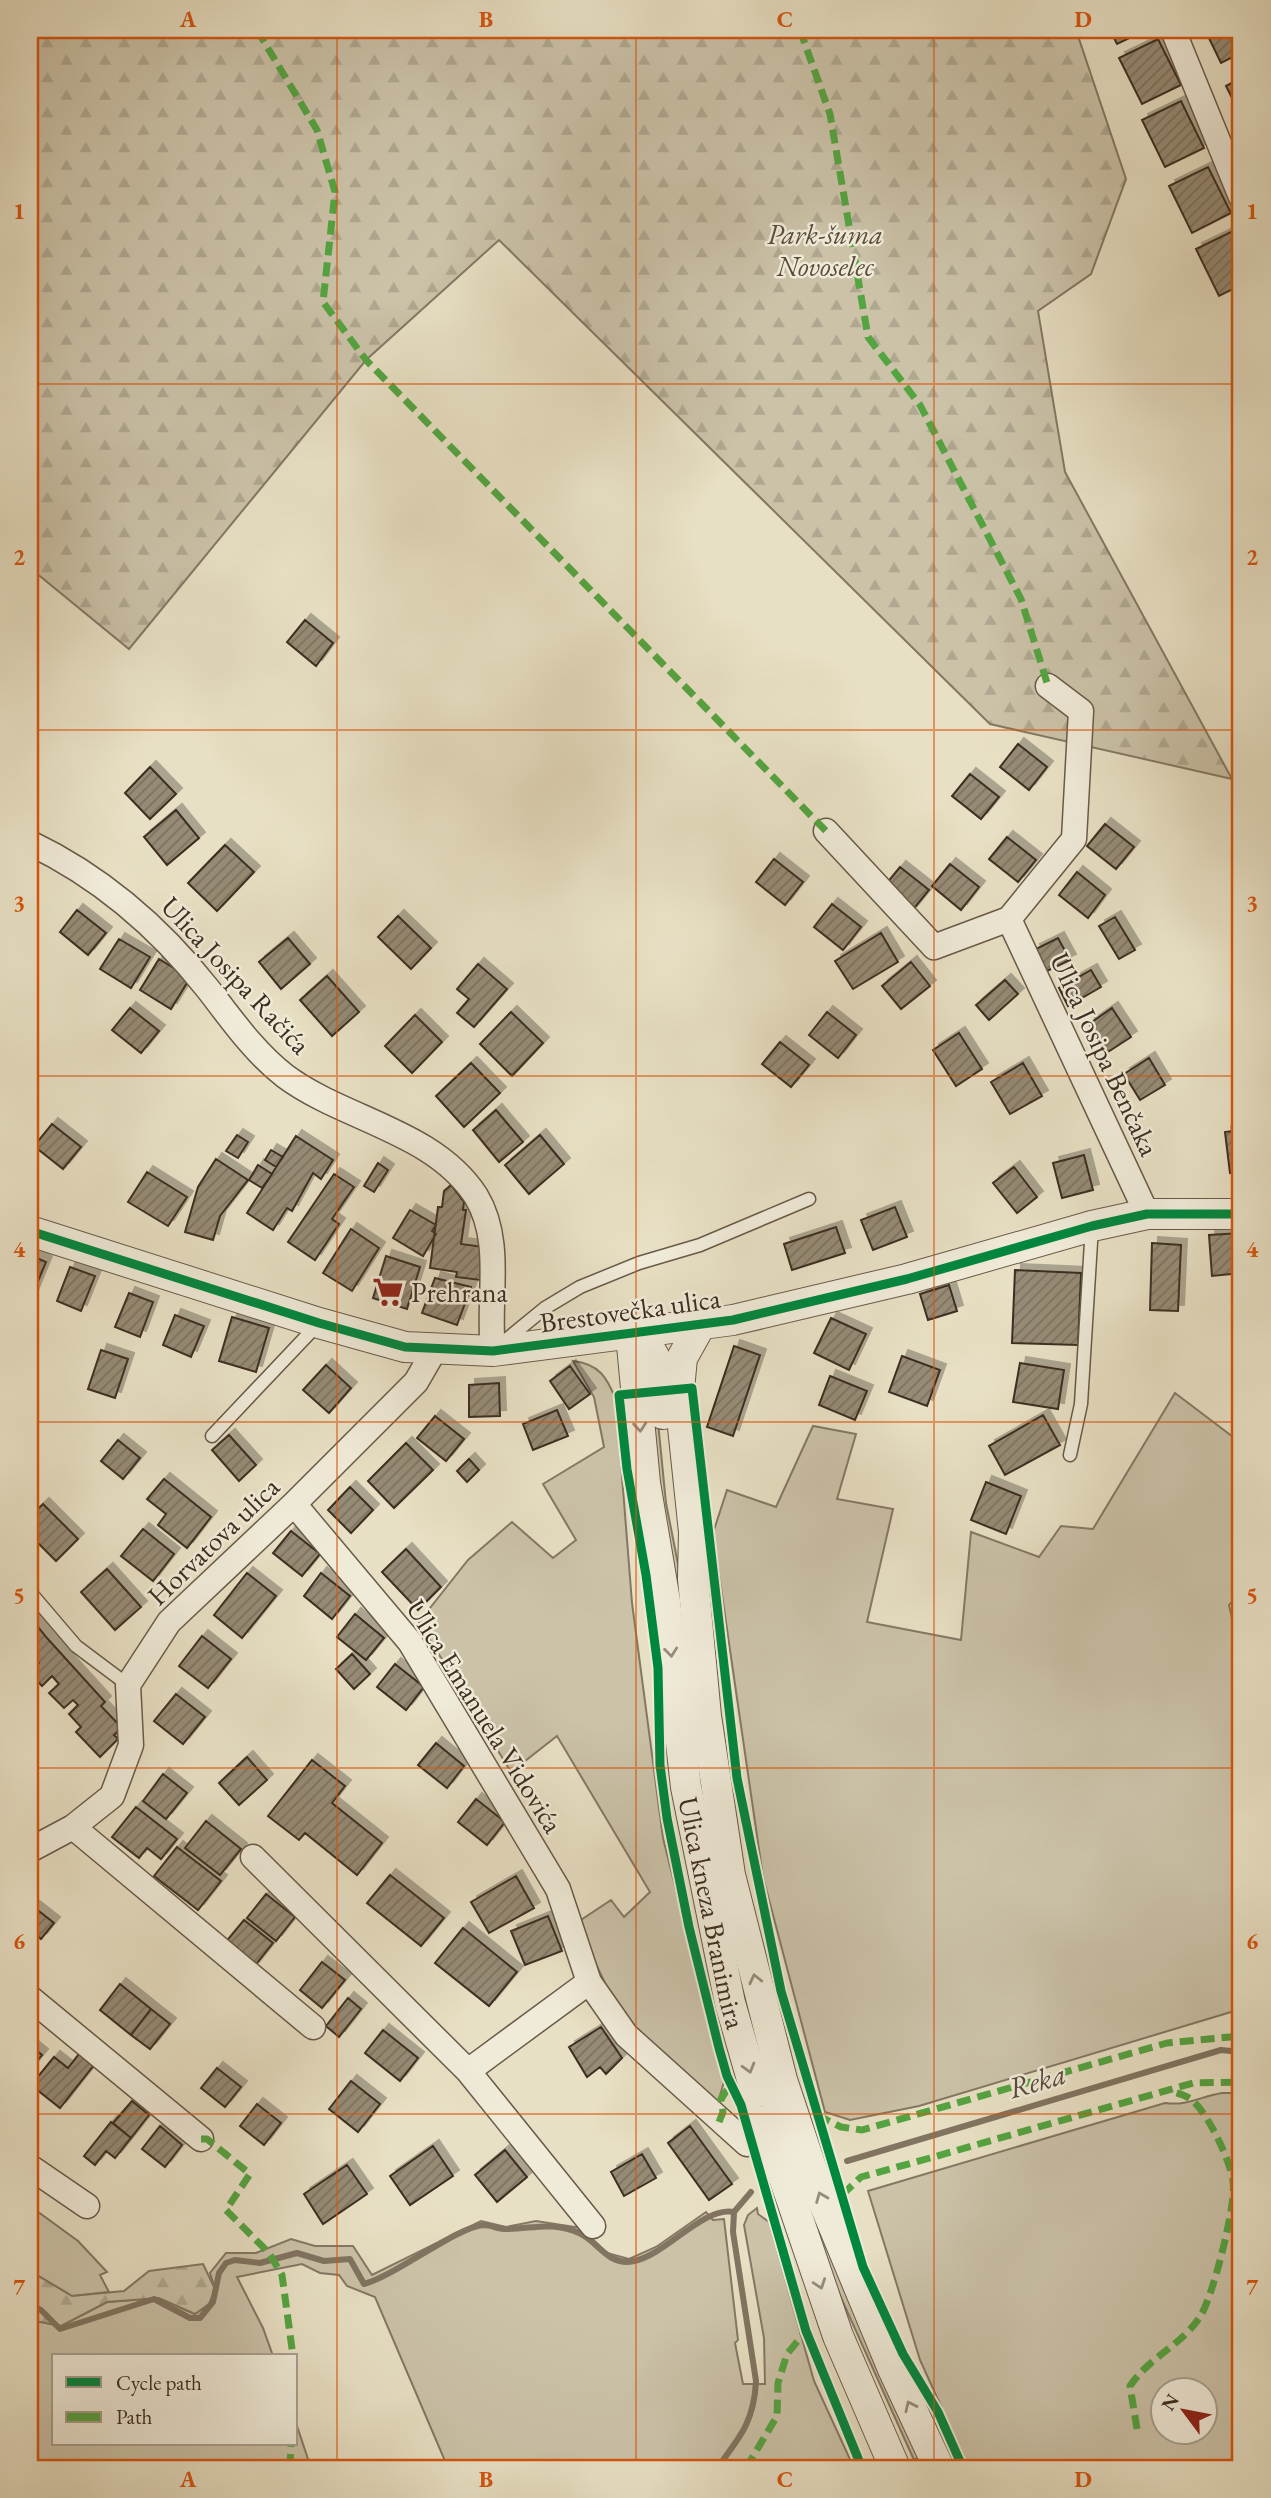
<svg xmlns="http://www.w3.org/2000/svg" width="1271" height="2498" font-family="'EB Garamond',serif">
  <defs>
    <pattern id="forest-firs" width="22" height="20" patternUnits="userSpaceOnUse" patternTransform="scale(1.75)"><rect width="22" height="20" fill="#cbc2a8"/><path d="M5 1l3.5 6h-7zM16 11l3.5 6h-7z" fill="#afa790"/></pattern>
    <pattern id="building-hatch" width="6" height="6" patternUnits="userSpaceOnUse" patternTransform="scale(1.75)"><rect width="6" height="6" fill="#968b75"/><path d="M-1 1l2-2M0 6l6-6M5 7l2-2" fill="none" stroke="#7c7260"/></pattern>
    <filter id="shadow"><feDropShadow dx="6" dy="-6" stdDeviation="0" flood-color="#0004"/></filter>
  </defs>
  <rect width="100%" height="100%" fill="#e8e0c4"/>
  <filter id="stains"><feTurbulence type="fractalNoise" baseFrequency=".00286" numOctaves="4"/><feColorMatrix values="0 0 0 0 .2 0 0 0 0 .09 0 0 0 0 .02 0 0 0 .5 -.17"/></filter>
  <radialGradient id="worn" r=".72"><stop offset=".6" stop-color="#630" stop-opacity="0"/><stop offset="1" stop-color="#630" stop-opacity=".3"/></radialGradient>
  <path fill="#cbc2a8" stroke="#847864" stroke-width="2" fill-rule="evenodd" d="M573,1361C599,1364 607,1377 616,1400L632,1603L663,1838L724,2082L717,2105L620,2015L595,1962L581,1920L611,1900L624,1917L650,1892L557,1736L511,1772L419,1622L468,1560L512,1522L553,1558L576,1540L543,1484L604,1447L594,1397Z
    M1175,1393L1241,1443V1593L1229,1605L1241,1658V2004L1231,2012L919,2106L850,2120L825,2112L763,1877L713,1533L727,1490L776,1507L813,1426L856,1434L837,1499L893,1509L867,1622L961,1640L971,1532L1039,1557L1061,1526L1093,1529Z
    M648,1402H656L666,1503L680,1574L723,1890L921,2456L914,2460L830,2273L774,2115L713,1880L661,1519Z
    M1222,2093H1241V2468H969L920,2360L868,2191L1165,2103C1188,2106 1199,2097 1222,2093ZM1162,2390H1204V2432H1162Z
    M30,2206L78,2241L107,2272L100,2275L109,2292L72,2296L30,2271Z
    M757,2208L758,2214L769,2222L814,2381L854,2468H448L375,2297L347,2286L339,2275L320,2273L302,2264L237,2277L263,2328L273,2356H54V2444H296V2423L311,2468H30V2320L61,2326L107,2302L159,2298L195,2314L209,2304L215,2289L210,2273L226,2253H256L291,2239L315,2246H353L372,2275L481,2221L506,2227L536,2221L581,2228L607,2253L629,2259L656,2247L706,2212L713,2220L724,2219L738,2340L735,2343L743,2384H765L764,2338L744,2225L748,2215Z"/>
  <path fill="url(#forest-firs)" stroke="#847864" stroke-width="2" d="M30,30H1076L1126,179L1091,274L1038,311L1065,472L1232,779L990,724L499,240L366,360L129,649L30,568Z
    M203,2264L215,2289L209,2304L195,2314L159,2298L107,2302L61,2326L30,2320V2271L72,2296L124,2291L149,2271Z"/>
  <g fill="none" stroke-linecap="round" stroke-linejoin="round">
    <path stroke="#817461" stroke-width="6" d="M847,2161L1221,2050L1241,2052
      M30,2305L41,2310L60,2329L154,2299L190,2318H200L213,2302L219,2273L226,2263L235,2260L260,2263L297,2253L324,2261L350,2259L364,2284C395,2276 458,2226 484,2225C491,2225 498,2229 505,2229C533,2229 551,2221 579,2233C599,2242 608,2267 634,2261C666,2255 703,2206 734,2212
      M717,2468C740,2437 754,2422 756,2381L733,2232L734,2212L751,2192"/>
  </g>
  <path fill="url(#building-hatch)" stroke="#3d2e20" stroke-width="2" filter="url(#shadow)" d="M1110,30H1146L1117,44Z
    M1205,30H1241V53L1221,63Z
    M1158,39L1181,85L1142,104L1119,58Z
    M1241,78V116L1226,86Z
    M1181,101L1204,148L1165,167L1142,120Z
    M1208,167L1231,213L1192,233L1169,186Z
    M1235,230L1241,243V285L1219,296L1196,249Z
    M305,620L333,643L316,666L287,642Z
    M1018,744L1047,767L1029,790L1000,767Z
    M150,767L176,794L150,819L125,793Z
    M970,774L999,797L981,819L952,796Z
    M176,810L199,838L167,865L144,837Z
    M1105,824L1134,847L1116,869L1087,846Z
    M1007,837L1036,860L1018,882L989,859Z
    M225,845L254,872L217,911L188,883Z
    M774,859L803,882L785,905L756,882Z
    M950,864L979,887L961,910L932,886Z
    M900,867L929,890L911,912L882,889Z
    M1077,872L1105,895L1088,918L1059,895Z
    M832,904L861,927L843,950L814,927Z
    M77,910L106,933L88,955L60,932Z
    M398,916L431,948L411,969L378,937Z
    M1115,917L1135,950L1119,959L1099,926Z
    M881,933L898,962L853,989L835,961Z
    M288,938L310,964L281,989L259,962Z
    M1058,938L1070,960L1045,972L1034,950Z
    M119,939L150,957L131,988L100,969Z
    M159,959L190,978L171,1009L140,990Z
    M911,962L930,986L901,1009L882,986Z
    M478,964L507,989L474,1027L457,1013L469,999L457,989Z
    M1091,970L1101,987L1068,1006L1059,988Z
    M327,976L359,1012L332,1036L300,1000Z
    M1005,980L1018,994L989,1020L976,1005Z
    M130,1008L159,1031L141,1053L112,1030Z
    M1112,1008L1131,1037L1108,1052L1089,1024Z
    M511,1012L543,1043L512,1076L480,1044Z
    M827,1012L856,1035L838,1058L809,1035Z
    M415,1015L442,1042L412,1073L385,1046Z
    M959,1033L982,1069L956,1086L933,1050Z
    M780,1042L809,1065L791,1087L762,1064Z
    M1149,1058L1165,1085L1140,1100L1124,1074Z
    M471,1063L500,1093L464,1127L436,1096Z
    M1023,1063L1042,1096L1010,1114L991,1082Z
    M496,1110L523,1142L499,1162L473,1130Z
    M52,1124L81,1147L63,1169L34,1146Z
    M1241,1130V1171L1230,1173L1225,1132Z
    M237,1135L248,1142L238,1158L226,1151Z
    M540,1135L564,1164L529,1194L505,1165Z
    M296,1136L333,1160L321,1179L313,1173L292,1211L287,1208L273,1230L247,1213Z
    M271,1150L283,1157L276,1167L265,1160Z
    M1084,1155L1093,1190L1062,1198L1053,1163Z
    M216,1159L248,1180L220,1216L213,1240L185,1232L198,1187Z
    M378,1163L388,1170L374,1192L364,1186Z
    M258,1165L272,1174L262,1188L249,1180Z
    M1014,1167L1037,1197L1017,1213L993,1183Z
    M147,1172L187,1197L168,1226L128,1202Z
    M334,1174L354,1187L332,1219L339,1224L315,1260L288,1242Z
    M451,1185L464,1202L463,1210H466L461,1244L484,1247L480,1280L456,1277L457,1272L430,1268L438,1207H442L444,1191Z
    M895,1207L907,1237L873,1250L861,1220Z
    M410,1210L436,1225L432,1231L436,1234L423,1256L393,1238Z
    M836,1227L845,1253L792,1270L784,1244Z
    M351,1229L379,1248L352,1291L323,1273Z
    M1241,1233V1273L1212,1276L1209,1235Z
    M1152,1243L1181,1245L1178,1311L1150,1310Z
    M30,1255L46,1262L32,1296L30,1295Z
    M386,1256L420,1267L407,1309L373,1298Z
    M70,1267L95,1276L81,1311L57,1301Z
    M1015,1270L1081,1273L1078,1345L1012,1343Z
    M435,1278L471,1287L457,1325L422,1313Z
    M949,1285L957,1311L928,1320L920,1294Z
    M129,1293L153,1302L140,1337L115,1327Z
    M175,1315L204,1326L191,1357L163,1345Z
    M232,1317L269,1328L256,1372L219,1361Z
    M831,1318L866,1334L849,1370L814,1353Z
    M734,1346L760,1355L733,1436L707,1427Z
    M101,1350L128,1359L115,1398L88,1389Z
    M902,1356L940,1370L927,1406L889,1392Z
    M1020,1363L1064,1370L1058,1409L1013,1402Z
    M326,1365L351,1388L329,1413L303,1390Z
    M570,1366L590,1394L569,1409L550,1381Z
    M830,1376L867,1391L855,1420L819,1405Z
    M499,1383L500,1416L469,1417V1385Z
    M557,1410L568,1436L533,1450L523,1424Z
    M1043,1415L1060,1445L1005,1475L989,1446Z
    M435,1416L464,1439L446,1461L417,1438Z
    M229,1435L256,1465L239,1481L212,1450Z
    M118,1440L140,1458L123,1479L101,1461Z
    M406,1443L433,1470L394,1508L368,1481Z
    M469,1459L479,1470L467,1482L457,1471Z
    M164,1479L211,1517L187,1548L158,1525L166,1514L147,1499Z
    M986,1482L1021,1496L1006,1534L971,1520Z
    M350,1487L373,1510L351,1533L328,1510Z
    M43,1504L78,1539L56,1561L30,1535V1517Z
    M143,1529L174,1554L153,1581L121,1556Z
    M291,1531L320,1554L302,1576L273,1553Z
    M406,1549L441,1587L418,1610L382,1572Z
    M107,1569L141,1607L115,1630L81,1592Z
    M247,1573L276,1596L242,1638L214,1615Z
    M321,1573L350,1596L332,1619L304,1596Z
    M30,1611L34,1615L31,1618L47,1638L105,1702L101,1706L122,1728L114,1735L118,1739L100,1757L76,1732L81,1727L69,1714L78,1705L73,1700L64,1708L49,1693L59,1684L52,1676L42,1686L30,1673L39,1663L30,1657Z
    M355,1614L384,1638L366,1660L337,1637Z
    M202,1636L231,1659L208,1688L179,1666Z
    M352,1654L370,1674L354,1689L336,1669Z
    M395,1664L424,1687L406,1710L377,1687Z
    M176,1694L205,1717L183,1744L154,1721Z
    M436,1743L464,1766L447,1788L418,1765Z
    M247,1757L267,1780L239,1805L219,1783Z
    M312,1760L345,1786L332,1803L382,1843L357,1875L305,1833L299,1840L268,1816Z
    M163,1774L187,1793L166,1819L143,1801Z
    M476,1799L505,1822L487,1845L458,1822Z
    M136,1807L177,1839L161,1859L147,1848L139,1858L112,1837Z
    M206,1821L241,1849L220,1875L185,1848Z
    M177,1847L221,1881L198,1910L154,1876Z
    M390,1875L444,1918L421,1946L367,1903Z
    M516,1876L534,1908L489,1933L471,1902Z
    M266,1894L295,1917L276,1941L247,1918Z
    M30,1904L54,1923L41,1939L30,1930Z
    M548,1916L562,1951L525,1965L511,1931Z
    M244,1920L273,1943L253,1968L224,1944Z
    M463,1928L517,1972L489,2006L435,1963Z
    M322,1962L345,1980L322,2008L300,1990Z
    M120,1984L151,2009L131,2035L100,2010Z
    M348,1998L361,2009L339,2037L326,2026Z
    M151,2009L170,2024L150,2049L131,2035Z
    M601,2027L622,2058L606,2074L600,2067L587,2077L569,2047Z
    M383,2030L418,2058L400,2081L365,2053Z
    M30,2045L42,2055L30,2070Z
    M79,2054L94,2065L60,2108L31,2085L54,2057L68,2068Z
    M217,2068L241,2087L225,2107L201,2088Z
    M351,2081L380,2104L358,2132L329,2109Z
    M132,2101L149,2115L131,2138L113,2123Z
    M257,2104L281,2123L264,2145L240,2126Z
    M111,2122L131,2138L115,2158L106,2151L95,2165L84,2156Z
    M160,2126L182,2145L165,2167L142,2149Z
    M690,2126L732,2184L709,2200L668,2143Z
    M433,2146L453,2176L410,2205L390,2176Z
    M505,2150L527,2177L497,2202L475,2175Z
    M642,2154L656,2178L624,2196L611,2172Z
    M347,2165L367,2194L323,2224L304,2194Z"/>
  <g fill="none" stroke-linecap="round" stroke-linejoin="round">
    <g stroke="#685a49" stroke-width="15">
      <path id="service" d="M501,1344L545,1308L580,1287L639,1263L700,1245L809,1199
        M212,1436L319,1323
        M1070,1455L1081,1404L1092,1226
        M30,1592L76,1646L128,1685"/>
    </g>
    <g stroke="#685a49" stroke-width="27">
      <path id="minor" d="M1173,30L1241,197
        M1048,686L1081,711L1074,839L1009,919L1147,1214
        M826,831L934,947L1009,919
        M30,843C101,877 159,927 208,989C232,1020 254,1052 285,1076C344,1120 434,1131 476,1196C504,1242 487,1300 493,1351
        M294,1504L410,1642L558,1889L589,1982L626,2035L747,2144
        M73,1827L313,2027
        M30,1850L73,1827L112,1796L131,1745L128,1685L169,1622L294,1504L416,1382L434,1351
        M253,1857L468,2071L593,2226
        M30,1998L201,2139
        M468,2071L589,1982
        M30,2167L87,2206"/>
    </g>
    <g stroke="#685a49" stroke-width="32">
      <g id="tertiary">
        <path d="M30,1231L319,1323L405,1347L493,1351L733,1320L907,1279L1092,1226L1147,1214H1241"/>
        <path d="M701,1324L682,1358L679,1389L694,1532L693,1579L706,1716L730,1875L782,2080L819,2191L893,2369L939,2468"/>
        <path d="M641,1333L656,1360L663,1414"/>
        <path id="s1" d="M631,1335L645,1483L665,1601L686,1787L730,2003L760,2107L838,2336L895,2468"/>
      </g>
    </g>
    <use href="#service" stroke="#f0ebd9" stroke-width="12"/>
    <use href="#minor" stroke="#f0ebd9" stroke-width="24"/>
    <use href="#tertiary" stroke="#f0ebd9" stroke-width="30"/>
    <path stroke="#54a441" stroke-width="7" stroke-dasharray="14 7" stroke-linecap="butt" d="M257,30L317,130L335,192L323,302L366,360L826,831
      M800,30L830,114L868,337L920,405L1021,599L1048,686
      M817,2115L841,2127L862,2130L1167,2043L1241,2036
      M719,2122L723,2112L721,2099L731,2084
      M201,2139H207L250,2174L226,2210L269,2253L282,2275L293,2356
      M842,2195L861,2177L930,2158L1193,2083L1241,2082
      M1137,2429L1130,2386C1149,2357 1184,2344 1201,2315C1213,2296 1237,2202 1233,2181C1231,2162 1206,2108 1189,2098C1183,2094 1175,2093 1169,2090
      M290,2468L291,2444
      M746,2468L777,2416L778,2383L787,2354L806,2331"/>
    <g stroke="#f0ebd9" stroke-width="13">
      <path id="cycleway" d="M30,1231L319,1323L405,1347L493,1351L733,1320L907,1279L1092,1226L1147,1214H1241
        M862,2468L806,2331L741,2105L727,2076L719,2048L689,1927L667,1818L660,1765L658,1668L646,1575L627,1469L619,1395L692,1388L737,1778L781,1991L863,2267L903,2354L938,2412L963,2468"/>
    </g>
    <use href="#cycleway" stroke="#00873e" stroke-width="9"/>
  </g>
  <defs><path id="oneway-chevron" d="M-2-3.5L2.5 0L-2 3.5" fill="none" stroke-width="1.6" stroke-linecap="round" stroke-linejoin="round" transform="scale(1.75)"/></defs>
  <g stroke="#968c7c">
    <use href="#oneway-chevron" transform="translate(640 1427) rotate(85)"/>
    <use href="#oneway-chevron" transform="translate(671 1652) rotate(84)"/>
    <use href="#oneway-chevron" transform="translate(755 1979) rotate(-103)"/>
    <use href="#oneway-chevron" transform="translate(749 2068) rotate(74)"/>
    <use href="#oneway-chevron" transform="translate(821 2197) rotate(-112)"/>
    <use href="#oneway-chevron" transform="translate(820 2284) rotate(71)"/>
    <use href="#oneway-chevron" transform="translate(910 2406) rotate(-115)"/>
  </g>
  <path fill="none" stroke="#d7550e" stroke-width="2" stroke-opacity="0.55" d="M337,30V2468M636,30V2468M934,30V2468M30,384H1241M30,730H1241M30,1076H1241M30,1422H1241M30,1768H1241M30,2114H1241"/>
  <defs>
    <g id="supermarket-bare" transform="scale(2.415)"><path d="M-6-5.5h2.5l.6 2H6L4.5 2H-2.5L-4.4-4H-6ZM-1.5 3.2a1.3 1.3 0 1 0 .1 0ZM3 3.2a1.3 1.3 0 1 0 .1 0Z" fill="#8f2418" stroke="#f0ebd9" stroke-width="2.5" paint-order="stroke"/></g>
  </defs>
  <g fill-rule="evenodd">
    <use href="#supermarket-bare" x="388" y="1292"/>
  </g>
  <g text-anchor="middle" stroke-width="5" stroke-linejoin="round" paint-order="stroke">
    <g font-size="28" font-style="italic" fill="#594c3b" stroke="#f0ebd9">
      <text x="825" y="244">Park-šuma<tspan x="825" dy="32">Novoselec</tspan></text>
    </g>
    <g font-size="28" fill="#3d2e20" stroke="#f0ebd9">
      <text transform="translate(236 975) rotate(47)" y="10">Ulica Josipa Račića</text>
      <text transform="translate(1105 1054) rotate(65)" y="10">Ulica Josipa Benčaka</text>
      <text transform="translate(630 1310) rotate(-8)" y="10">Brestovečka ulica</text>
      <text transform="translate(213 1541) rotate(-44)" y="10">Horvatova ulica</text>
      <text transform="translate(485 1716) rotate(58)" y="10">Ulica Emanuela Vidovića</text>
      <text dy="10" stroke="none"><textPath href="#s1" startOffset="584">Ulica kneza Branimira</textPath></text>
    </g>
    <g font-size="28" fill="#3d2e20" stroke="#f0ebd9" text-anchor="start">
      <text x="411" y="1302">Prehrana</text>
    </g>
    <g font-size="30" font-style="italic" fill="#594b3b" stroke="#f0ebd9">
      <text transform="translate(1037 2081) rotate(-16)" y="10">Reka</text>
    </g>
  </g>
  <rect width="1271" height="2498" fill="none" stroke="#e8e0c4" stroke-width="77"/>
  <rect x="52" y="2354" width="245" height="91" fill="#f0ebd9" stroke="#a89f8f" stroke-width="2"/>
  <rect x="66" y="2377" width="35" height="10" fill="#00873e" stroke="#a89f8f" stroke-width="2"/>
  <text x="116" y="2390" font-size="21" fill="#3d2e20">Cycle path</text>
  <rect x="66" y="2412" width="35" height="10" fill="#54a441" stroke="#a89f8f" stroke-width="2"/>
  <text x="116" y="2424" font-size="21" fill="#3d2e20">Path</text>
  <g transform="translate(1184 2411) rotate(302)"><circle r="33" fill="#f0ebd9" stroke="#a89f8f" stroke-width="2"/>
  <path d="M0-5L12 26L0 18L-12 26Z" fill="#8f2418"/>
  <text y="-10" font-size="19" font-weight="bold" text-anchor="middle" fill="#3d2e20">N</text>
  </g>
  <rect x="38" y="38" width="1194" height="2422" fill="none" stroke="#d7550e" stroke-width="2.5"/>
  <g font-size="23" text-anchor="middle" font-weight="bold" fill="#d7550e">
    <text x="188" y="27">A</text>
    <text x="486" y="27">B</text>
    <text x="785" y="27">C</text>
    <text x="1083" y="27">D</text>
    <text x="19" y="219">1</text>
    <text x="1252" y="219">1</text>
    <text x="19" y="565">2</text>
    <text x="1252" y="565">2</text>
    <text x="19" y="911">3</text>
    <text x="1252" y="911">3</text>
    <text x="19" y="1257">4</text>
    <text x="1252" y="1257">4</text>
    <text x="19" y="1603">5</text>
    <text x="1252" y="1603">5</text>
    <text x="19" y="1949">6</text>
    <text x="1252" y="1949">6</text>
    <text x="19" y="2295">7</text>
    <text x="1252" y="2295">7</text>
    <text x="188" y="2487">A</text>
    <text x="486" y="2487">B</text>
    <text x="785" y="2487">C</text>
    <text x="1083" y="2487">D</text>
  </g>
  <rect width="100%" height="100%" filter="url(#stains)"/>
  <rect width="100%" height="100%" fill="url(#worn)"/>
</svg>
